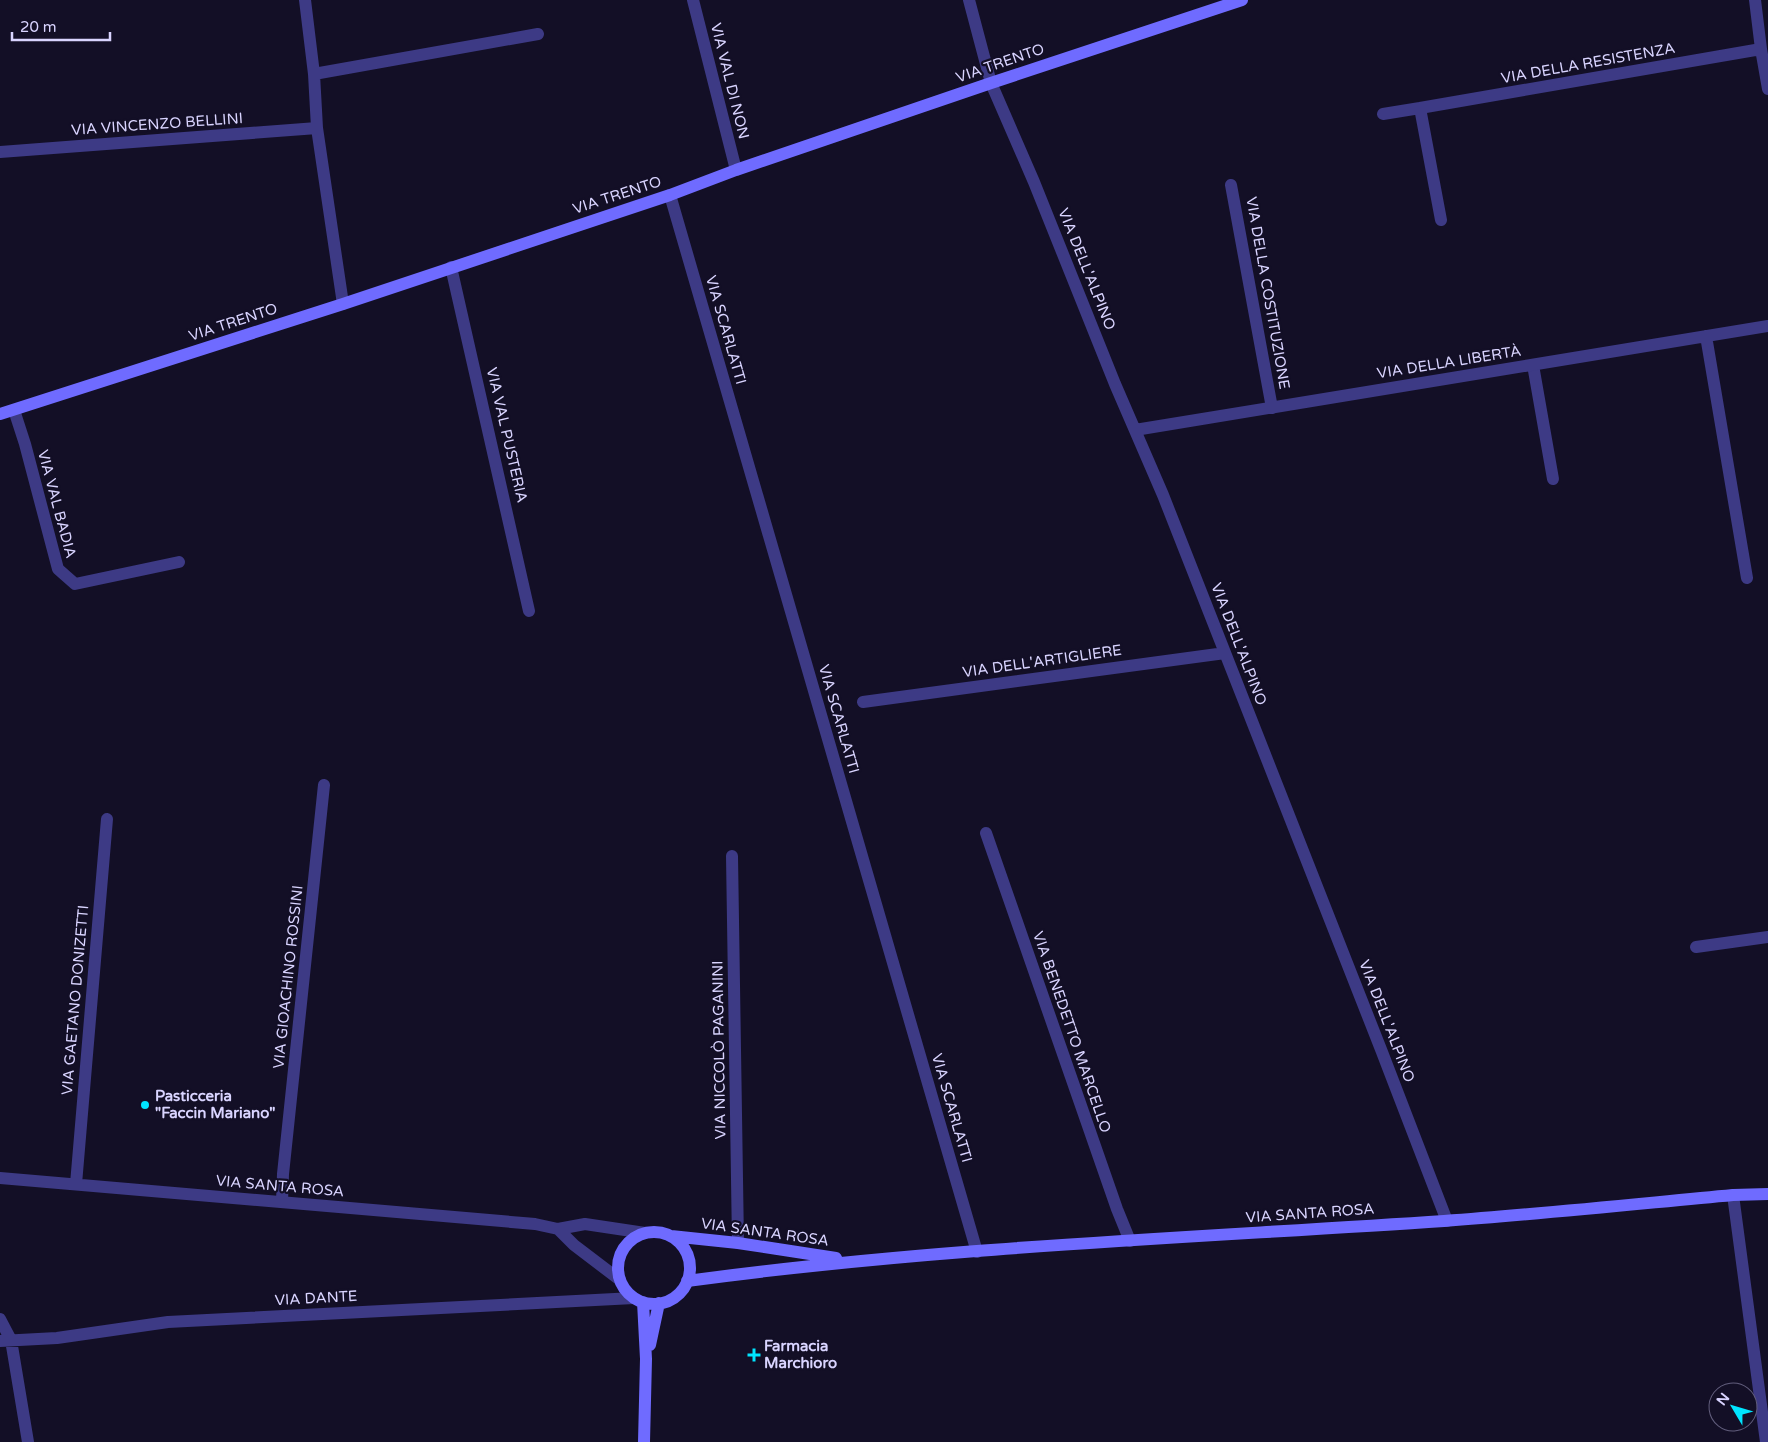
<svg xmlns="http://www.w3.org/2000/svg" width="1768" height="1442" font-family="'Varela Round',sans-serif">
  <rect width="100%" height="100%" fill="#130f26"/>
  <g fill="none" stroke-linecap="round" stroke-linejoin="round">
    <path stroke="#3d3a85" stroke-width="12" d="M1533,365L1553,479"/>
    <path stroke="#3d3a85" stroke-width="12" d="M305,0L314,74L317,128L343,304
      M693,0L736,170
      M969,0L991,83L1034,182L1115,384L1163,495L1382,1052L1447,1221
      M1755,0L1761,49L1768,89
      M314,74L538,34
      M1420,108L1761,49
      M1383,114L1420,108L1441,220
      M0,152L317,128
      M1231,185L1272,408
      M670,195L977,1252
      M451,267L529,611
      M1706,336L1747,578
      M14,410L25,444L58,569L75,584L179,562
      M1135,430L1768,326
      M863,702L1225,653
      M986,833L1117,1209L1130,1241
      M732,856L738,1243
      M1696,947L1768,937
      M0,1178L535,1224L558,1229L585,1224L645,1233
      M76,1184L107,819
      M1733,1195L1766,1442
      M282,1202L283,1174L324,785
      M558,1229L574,1245L620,1280
      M0,1319L11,1340L28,1442
      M0,1341L57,1338L168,1322L634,1298"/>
    <path stroke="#6f6bff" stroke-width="12" d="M0,414L343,304L670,195L736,170L991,83L1242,0
      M618 1268a36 36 0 1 1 72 0a36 36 0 1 1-72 0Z
      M671,1236L738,1243L836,1258
      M687,1281C938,1247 1191,1238 1444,1221C1540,1214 1636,1204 1733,1195L1768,1194
      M643,1302L646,1359L644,1442
      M650,1345L659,1303"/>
  </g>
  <g fill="#00e5ff" stroke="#130f26" stroke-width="2">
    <circle cx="145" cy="1105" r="5"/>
    <path d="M751.5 1347.5h5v5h5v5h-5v5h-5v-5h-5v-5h5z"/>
  </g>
  <g text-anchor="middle" stroke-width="4.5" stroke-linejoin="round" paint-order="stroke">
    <g font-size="15" fill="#d9d4ff" stroke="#130f26">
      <text transform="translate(1000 63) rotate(-19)" y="5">VIA TRENTO</text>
      <text transform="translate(1588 63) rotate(-10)" y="5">VIA DELLA RESISTENZA</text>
      <text transform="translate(730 81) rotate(76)" y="5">VIA VAL DI NON</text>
      <text transform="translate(157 124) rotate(-4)" y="5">VIA VINCENZO BELLINI</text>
      <text transform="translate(617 195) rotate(-18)" y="5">VIA TRENTO</text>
      <text transform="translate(1087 269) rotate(68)" y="5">VIA DELL'ALPINO</text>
      <text transform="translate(1268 293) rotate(80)" y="5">VIA DELLA COSTITUZIONE</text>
      <text transform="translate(233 322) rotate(-18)" y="5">VIA TRENTO</text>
      <text transform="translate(726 330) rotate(74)" y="5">VIA SCARLATTI</text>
      <text transform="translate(1449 362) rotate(-9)" y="5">VIA DELLA LIBERTÀ</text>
      <text transform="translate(507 435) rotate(77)" y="5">VIA VAL PUSTERIA</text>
      <text transform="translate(57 504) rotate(75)" y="5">VIA VAL BADIA</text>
      <text transform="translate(1239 644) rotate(69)" y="5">VIA DELL'ALPINO</text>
      <text transform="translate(1042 661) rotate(-8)" y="5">VIA DELL'ARTIGLIERE</text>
      <text transform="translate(839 719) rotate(74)" y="5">VIA SCARLATTI</text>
      <text transform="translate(288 977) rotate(-84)" y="5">VIA GIOACHINO ROSSINI</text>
      <text transform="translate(75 1000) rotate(-85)" y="5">VIA GAETANO DONIZETTI</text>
      <text transform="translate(1387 1021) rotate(69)" y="5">VIA DELL'ALPINO</text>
      <text transform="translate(1072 1032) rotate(71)" y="5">VIA BENEDETTO MARCELLO</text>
      <text transform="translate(719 1050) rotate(-91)" y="5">VIA NICCOLÒ PAGANINI</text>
      <text transform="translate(952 1108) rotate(74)" y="5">VIA SCARLATTI</text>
      <text transform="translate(280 1186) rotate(5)" y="5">VIA SANTA ROSA</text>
      <text transform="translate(1310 1213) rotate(-4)" y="5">VIA SANTA ROSA</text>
      <text transform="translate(765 1232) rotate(8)" y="5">VIA SANTA ROSA</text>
      <text transform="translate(316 1298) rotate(-3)" y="5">VIA DANTE</text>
    </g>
    <g font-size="15" font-weight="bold" fill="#d9d4ff" stroke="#130f26" text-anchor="start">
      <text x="155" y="1101">Pasticceria<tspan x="155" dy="17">"Faccin Mariano"</tspan></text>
      <text x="764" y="1351">Farmacia<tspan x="764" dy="17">Marchioro</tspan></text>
    </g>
  </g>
  <g transform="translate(1733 1407) rotate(308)"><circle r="24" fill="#130f26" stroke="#625e7d"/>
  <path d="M0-4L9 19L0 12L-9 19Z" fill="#00e5ff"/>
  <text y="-8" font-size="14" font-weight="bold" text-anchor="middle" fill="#d9d4ff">N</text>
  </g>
  <path d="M12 32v8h98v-8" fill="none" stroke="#d9d4ff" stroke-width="2.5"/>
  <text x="20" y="32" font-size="15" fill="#d9d4ff" stroke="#130f26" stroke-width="4" paint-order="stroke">20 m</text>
</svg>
